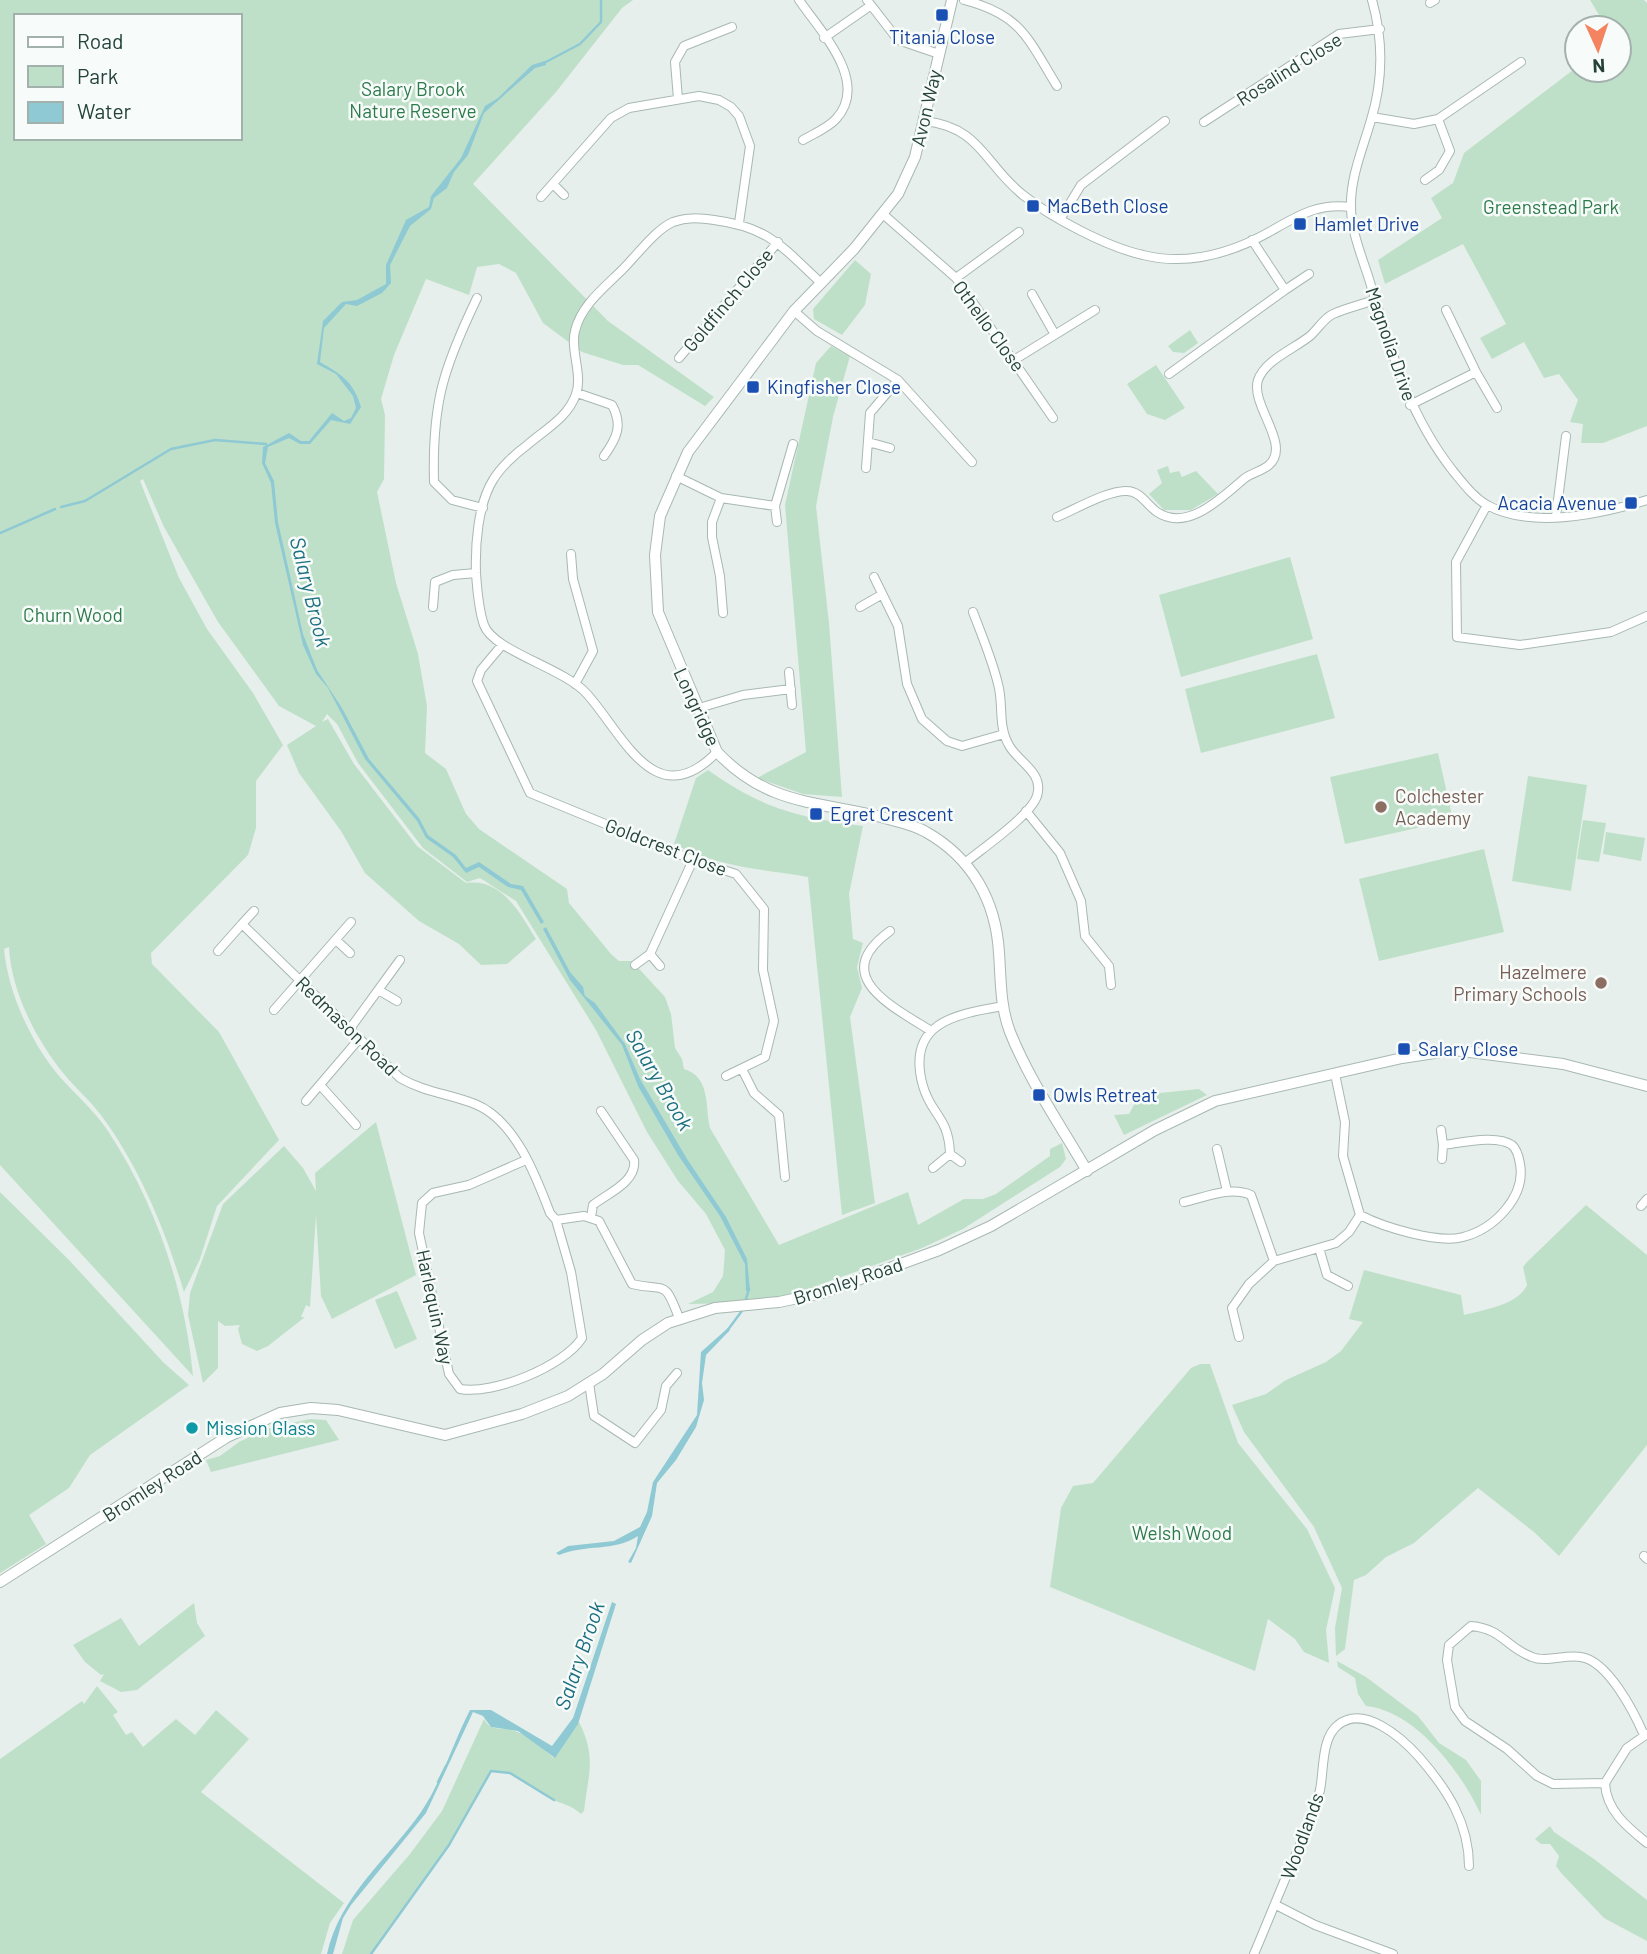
<svg xmlns="http://www.w3.org/2000/svg" width="1647" height="1954" font-family="Barlow,sans-serif">
  <rect width="100%" height="100%" fill="#e6efeb"/>
  <path fill="#bfe0c8" fill-rule="evenodd" d="M0,0H633L622,8L556,92L473,184L608,321L714,397L705,406L638,365H623L582,352L543,323L516,273L499,264L477,267L469,295L426,279L394,355L381,399L385,415L384,479L377,492L396,583L418,654L427,706L425,753L446,769L466,814L479,829L567,889L569,903L611,954L619,961H632L665,997L671,1014L675,1048L682,1059L684,1069C711,1077 705,1107 710,1128L779,1245L908,1192L918,1225L964,1199H983L996,1194L1050,1156V1149L1062,1143L1066,1159L1060,1167L963,1229L922,1248L816,1286L822,1293L743,1303L688,1304L713,1292L723,1276L725,1250L706,1214L678,1181L647,1132L596,1030L516,901L480,878L467,882L423,848L358,763L337,724L327,714L322,722L328,719L354,764L417,846L466,883C502,878 519,912 536,939L507,964L481,965L459,944L419,921L365,873L341,831L299,773L287,745L316,726L279,706L218,622L164,527L143,479L140,481L179,578L207,629L253,693L283,745L256,781V828L248,855L151,953L152,964L219,1032L279,1140L217,1206L200,1259L184,1292C166,1233 142,1173 106,1122C94,1104 77,1090 64,1074C36,1040 11,991 9,947L4,949C8,991 29,1038 55,1071C72,1092 93,1108 108,1131C156,1204 185,1290 193,1376L0,1165ZM16,16H240V138H16Z
    M1590,0H1644L1647,3V426L1603,443H1581L1583,424L1570,422L1578,400L1559,374L1544,378L1524,342L1492,359L1480,338L1506,324L1463,244L1385,284L1378,260L1442,218L1431,198L1453,183L1464,153L1577,67V70H1619V28H1607Z
    M855,260L871,274L865,305L842,335L814,319L813,309Z
    M1190,330L1198,343L1184,353L1173,352L1168,346Z
    M831,346L850,356L833,417L816,506L829,623L842,797L803,794L757,778L806,752L785,505L816,363Z
    M1156,365L1185,408L1165,420L1147,414L1127,384Z
    M1168,466L1170,473L1179,471L1182,477L1196,471L1218,494L1191,510H1164L1149,494L1162,483L1157,470Z
    M1290,557L1313,639L1181,677L1159,595Z
    M1317,654L1335,718L1201,753L1185,689Z
    M1438,753L1453,820L1345,844L1330,777Z
    M708,770C763,809 797,817 863,826L849,894L853,939L863,943L857,967L862,988L850,1017L875,1203L842,1215L808,877C761,869 717,867 674,844L696,778Z
    M1528,776L1587,785L1571,891L1512,881Z
    M1583,820L1606,823L1599,862L1577,859Z
    M1606,832L1645,838L1641,861L1603,854Z
    M1484,849L1504,932L1379,961L1359,879Z
    M1199,1089L1207,1095L1124,1135L1114,1115L1129,1114L1135,1103L1160,1093Z
    M376,1122L416,1275L332,1319L321,1296L316,1215L310,1307L306,1305L301,1317H305L268,1346L257,1351L242,1344L238,1329L240,1325L225,1326L218,1321V1368L203,1383L188,1315L190,1293L223,1204L284,1146L303,1168L316,1191L315,1173Z
    M0,1192L69,1260L164,1363L189,1385L90,1455L69,1488L29,1515L46,1544L0,1573Z
    M1586,1205L1647,1255V1445L1559,1556L1534,1532L1478,1488L1414,1543L1386,1557L1366,1575L1354,1580L1345,1649L1336,1656L1335,1628L1342,1588L1314,1527L1244,1432L1232,1405L1266,1394L1286,1380L1326,1362L1341,1351L1363,1322L1349,1319L1364,1270L1461,1295L1464,1315C1483,1310 1518,1305 1527,1285L1523,1267L1526,1263Z
    M397,1291L417,1339L395,1349L375,1300Z
    M1200,1364H1210L1238,1443L1307,1529L1335,1588L1326,1630L1329,1663L1304,1652L1295,1639L1268,1619L1255,1671L1050,1587L1061,1508L1073,1486L1093,1483L1191,1368Z
    M310,1419L326,1420L339,1440L211,1472L206,1460L220,1456L239,1442L269,1428Z
    M194,1603L197,1623L205,1636L137,1690L121,1692L100,1681L104,1674L101,1675L85,1662L73,1645L121,1618L139,1646Z
    M1337,1661L1366,1677L1418,1716L1439,1743L1466,1760L1481,1781V1815C1462,1773 1416,1711 1366,1706L1358,1694L1355,1678L1338,1667Z
    M97,1686L118,1712L113,1715L126,1735L132,1732L143,1747L176,1719L195,1735L216,1710L249,1739L201,1792L344,1903L330,1923L321,1954H0V1759L82,1701L84,1704Z
    M484,1719C491,1733 503,1726 515,1731C530,1736 542,1749 554,1758L579,1722C597,1757 588,1776 584,1811L581,1814C571,1805 562,1804 551,1799C531,1789 514,1769 491,1771L449,1845L371,1954H342L353,1920L410,1854L442,1811Z
    M1550,1826L1554,1832L1594,1859L1647,1900V1941L1604,1918L1562,1874L1556,1866L1559,1856L1550,1844H1541L1535,1839Z"/>
  <path fill="#8ec9d4" d="M545,61L546,65L535,68L484,113L468,155L454,172L447,188L434,198L431,209L410,226L390,265L391,283L382,293L357,306L346,304L324,328L320,362C340,374 353,380 361,407L350,424L331,420L310,444H300L289,438L268,447L265,463L274,481L278,522L303,634L317,670L342,708L369,759L419,818L428,835L456,855L466,868L479,862L511,884L523,886L544,922L541,924L521,890L508,887L479,867L466,873L453,857L426,838L417,821L365,759L328,688L316,674L303,645L275,523L271,483L262,463L263,447L289,433L301,441H309L332,413L344,421L351,418L356,408L353,396L336,374L317,364L323,321L342,302L357,300L386,284V265L406,220L429,207L431,196L461,158L485,106L498,98L532,65Z
    M546,927L570,972L583,987L585,996L595,1003L625,1044L640,1079L687,1159L726,1217L747,1259L750,1291H746L745,1264L720,1216L678,1155L638,1086L622,1045L570,980L543,929Z
    M728,1328L730,1330L706,1355L702,1383L704,1400L696,1427L676,1460L657,1483L652,1516L631,1563L628,1562L636,1548L638,1536C614,1552 585,1544 559,1555L556,1553L568,1546L614,1541L640,1527L647,1512L653,1482L697,1415L701,1352Z
    M612,1602L616,1604L578,1724L555,1758L518,1731L491,1727L483,1716L473,1712L426,1813L351,1905L343,1918L333,1954H327C340,1895 388,1859 421,1812C442,1781 453,1743 470,1710H491L552,1746L573,1718Z"/>
  <g fill="none" stroke-linecap="round" stroke-linejoin="round">
    <path stroke="#8ec9d4" stroke-width="2.5" d="M544,63L580,44L601,22V0
      M61,507L85,501L171,449L215,440L266,444
      M0,533L55,509
      M745,1302L749,1289
      M727,1331L744,1308
      M438,1782L446,1766
      M371,1954L449,1845L491,1771L510,1773L554,1800"/>
    <g stroke="#a8b8b2" stroke-width="10">
      <path id="minor" d="M799,0C821,32 870,82 836,119C828,128 813,134 803,140
        M867,0L898,40L939,54
        M964,0C1022,15 1028,39 1057,86
        M1372,0C1383,39 1383,81 1371,120C1363,148 1350,178 1351,207C1351,231 1362,257 1369,279C1390,348 1408,414 1453,471C1463,483 1473,497 1487,505C1532,530 1601,514 1647,500
        M1430,3L1435,0
        M824,38L870,6
        M678,99L675,62L684,46L732,27
        M1372,117L1414,124L1438,119L1521,62
        M924,121C981,127 984,164 1023,195C1052,218 1107,247 1143,255C1187,266 1232,253 1271,231C1299,215 1318,203 1351,207
        M1204,122L1339,34L1380,29
        M1425,180L1439,170L1450,151L1438,119
        M553,184L564,195
        M541,197L611,118L629,108L699,96L719,100L731,107L739,116L750,146L739,223
        M884,215L956,278L1053,418
        M1061,218L1081,185L1165,121
        M956,278L1019,232
        M1285,290L1309,274
        M1032,294L1054,333
        M477,298C443,369 432,403 434,482L452,500L483,508
        M1446,310L1476,372L1497,408
        M794,311L817,331L898,380L972,462
        M679,358L778,242
        M1014,360L1095,310
        M1169,374L1285,290L1252,240
        M577,393L612,405C623,425 617,438 604,456
        M1410,405L1476,372
        M868,442L890,448
        M866,468L870,413L898,380
        M676,476L721,498L775,506L793,444
        M721,498L712,522V537L720,576L723,613
        M1487,505L1456,562L1457,637L1520,645L1611,632L1647,616
        M775,506L777,522
        M1556,516L1566,436
        M1057,517C1074,510 1108,490 1127,491C1140,491 1147,505 1157,512C1188,533 1223,496 1245,478C1252,473 1262,471 1269,465C1292,445 1250,405 1258,380C1265,360 1294,349 1310,336C1318,329 1324,318 1333,314C1346,308 1361,305 1374,300
        M571,554L573,579L593,651L575,684
        M874,577L898,626L907,684L922,719L947,741L962,746L1004,734
        M433,607L435,582L453,575L476,573
        M860,607L881,595
        M502,645L481,670L477,681L530,793L693,860L736,874L764,909L763,970L774,1021L765,1057L726,1076
        M789,672L792,705
        M699,708L743,695L791,689
        M717,752C655,816 623,734 587,694C564,668 493,651 484,625C479,611 477,588 476,573C475,545 478,504 493,480C500,468 515,454 526,446C544,430 568,418 576,394C583,375 570,350 575,331C581,305 605,287 623,269C637,255 655,230 673,222C687,217 700,218 714,220C769,227 782,247 820,282
        M1026,811L1060,853L1081,901L1085,936L1109,966L1111,985
        M966,862C983,848 1031,815 1037,796C1044,773 1020,763 1010,747C997,726 1004,705 998,684C992,659 982,636 973,612
        M242,924L254,911
        M890,931C828,976 892,1006 931,1031
        M336,940L350,953
        M218,951L242,924L400,1078C424,1092 450,1094 475,1104C515,1120 536,1176 550,1213L556,1220L584,1216L599,1221L632,1284C666,1292 664,1278 679,1318
        M650,954L693,860
        M635,965L650,954L660,966
        M380,991L397,1001
        M274,1010L351,922
        M349,1030L400,960
        M742,1069L754,1093L779,1115L785,1177
        M1335,1074L1345,1122L1343,1156L1360,1215C1383,1227 1438,1244 1463,1237C1494,1229 1526,1197 1520,1164C1519,1158 1517,1149 1512,1145C1496,1134 1461,1143 1443,1145L1442,1159
        M320,1085L356,1125
        M306,1101L359,1039
        M1441,1130L1443,1145
        M1217,1149L1227,1191
        M950,1154L961,1162
        M526,1160L469,1185L433,1193L422,1203L419,1233L449,1374L460,1389C494,1395 564,1366 582,1338L571,1272L556,1220
        M933,1168L950,1154C949,1117 931,1115 923,1086C905,1022 957,1014 1003,1006
        M1184,1202C1206,1197 1230,1186 1251,1195L1274,1261
        M1641,1206L1647,1199
        M591,1217L593,1205C608,1193 637,1182 634,1160L601,1111
        M1319,1248L1327,1275L1348,1286
        M1239,1337L1232,1308L1249,1284L1274,1261L1336,1243L1349,1232L1360,1215
        M589,1383L594,1416L635,1443L661,1410L666,1386L677,1373
        M1644,1556L1647,1559
        M1647,1734L1627,1748L1605,1783C1606,1810 1627,1827 1647,1843
        M1605,1783L1553,1784L1537,1776L1507,1749L1465,1721L1455,1707L1447,1660L1449,1645L1471,1626C1503,1629 1505,1647 1532,1657C1546,1663 1565,1654 1581,1657C1608,1661 1634,1712 1644,1735
        M1276,1905L1315,1925L1393,1954
        M1254,1954C1266,1926 1277,1898 1289,1870C1300,1844 1313,1819 1320,1790C1324,1771 1321,1738 1338,1725C1364,1704 1402,1738 1419,1757C1447,1789 1469,1823 1469,1866"/>
    </g>
    <g stroke="#a8b8b2" stroke-width="12">
      <path id="tertiary" d="M952,0L915,157L898,194L854,249L794,311L688,452L660,516L655,555L658,612L717,752C767,805 816,801 881,817C895,821 913,824 926,832C972,858 996,901 999,953C1001,980 1000,1006 1010,1032C1029,1080 1061,1126 1087,1171
        M0,1582L227,1437L280,1413L311,1408L338,1410L445,1435L522,1414L568,1396L603,1374L642,1340L668,1323L715,1308L779,1302L822,1293L939,1250L991,1226L1155,1130L1215,1101L1402,1058L1454,1050L1563,1064L1647,1086"/>
    </g>
    <use href="#minor" stroke="#fff" stroke-width="8"/>
    <use href="#tertiary" stroke="#fff" stroke-width="10"/>
  </g>
  <g fill="#1a4fb4" stroke="#f7fbf9" stroke-width="2.5">
    <rect x="935" y="8" width="14" height="14" rx="3.5"/>
    <rect x="1026" y="199" width="14" height="14" rx="3.5"/>
    <rect x="1293" y="217" width="14" height="14" rx="3.5"/>
    <rect x="746" y="380" width="14" height="14" rx="3.5"/>
    <rect x="1624" y="496" width="14" height="14" rx="3.5"/>
    <rect x="809" y="807" width="14" height="14" rx="3.5"/>
    <rect x="1397" y="1042" width="14" height="14" rx="3.5"/>
    <rect x="1032" y="1088" width="14" height="14" rx="3.5"/>
  </g>
  <g fill="#8d6e63" stroke="#f7fbf9" stroke-width="2.5">
    <circle cx="1381" cy="807" r="7"/>
    <circle cx="1601" cy="983" r="7"/>
  </g>
  <circle fill="#0f9aa8" stroke="#f7fbf9" stroke-width="2.5" cx="192" cy="1428" r="7"/>
  <g text-anchor="middle" stroke-width="5" stroke-linejoin="round" paint-order="stroke">
    <g font-size="19" fill="#164399" stroke="#f7fbf9" text-anchor="start">
      <text x="942" y="44" text-anchor="middle">Titania Close</text>
      <text x="1047" y="213">MacBeth Close</text>
      <text x="1314" y="231">Hamlet Drive</text>
      <text x="767" y="394">Kingfisher Close</text>
      <text x="1617" y="510" text-anchor="end">Acacia Avenue</text>
      <text x="830" y="821">Egret Crescent</text>
      <text x="1418" y="1056">Salary Close</text>
      <text x="1053" y="1102">Owls Retreat</text>
    </g>
    <g font-size="19" fill="#24423a" stroke="#f7fbf9">
      <text transform="translate(1289 69) rotate(-32)" y="7">Rosalind Close</text>
      <text transform="translate(926 108) rotate(-77)" y="7">Avon Way</text>
      <text transform="translate(728 300) rotate(-50)" y="7">Goldfinch Close</text>
      <text transform="translate(989 326) rotate(54)" y="7">Othello Close</text>
      <text transform="translate(1391 344) rotate(71)" y="7">Magnolia Drive</text>
      <text transform="translate(697 707) rotate(65)" y="7">Longridge</text>
      <text transform="translate(666 847) rotate(21)" y="7">Goldcrest Close</text>
      <text transform="translate(347 1026) rotate(44)" y="7">Redmason Road</text>
      <text transform="translate(848 1281) rotate(-18)" y="7">Bromley Road</text>
      <text transform="translate(435 1307) rotate(78)" y="7">Harlequin Way</text>
      <text transform="translate(152 1486) rotate(-33)" y="7">Bromley Road</text>
      <text transform="translate(1302 1836) rotate(-70)" y="7">Woodlands</text>
    </g>
    <g font-size="19" fill="#2d7a4b" stroke="#f7fbf9">
      <text x="413" y="96">Salary Brook<tspan x="413" dy="22">Nature Reserve</tspan></text>
      <text x="1551" y="214">Greenstead Park</text>
      <text x="73" y="622">Churn Wood</text>
      <text x="1182" y="1540">Welsh Wood</text>
    </g>
    <g font-size="19" fill="#785e54" stroke="#f7fbf9" text-anchor="start">
      <text x="1395" y="803">Colchester<tspan x="1395" dy="22">Academy</tspan></text>
      <text x="1587" y="979" text-anchor="end">Hazelmere<tspan x="1587" dy="22">Primary Schools</tspan></text>
    </g>
    <g font-size="19" fill="#0d838f" stroke="#f7fbf9" text-anchor="start">
      <text x="206" y="1435">Mission Glass</text>
    </g>
    <g font-size="21" font-style="italic" fill="#1c6f80" stroke="#f7fbf9">
      <text transform="translate(310 592) rotate(76)" y="7">Salary Brook</text>
      <text transform="translate(659 1080) rotate(60)" y="7">Salary Brook</text>
      <text transform="translate(580 1656) rotate(-71)" y="7">Salary Brook</text>
    </g>
  </g>
  <rect x="14" y="14" width="228" height="126" fill="#f7fbf9" stroke="#a3b1ad" stroke-width="2"/>
  <rect x="28" y="37" width="35" height="10" fill="#ffffff" stroke="#a3b1ad" stroke-width="2"/>
  <text x="77" y="49" font-size="21" fill="#24423a">Road</text>
  <rect x="28" y="66" width="35" height="21" fill="#bfe0c8" stroke="#a3b1ad" stroke-width="2"/>
  <text x="77" y="84" font-size="21" fill="#24423a">Park</text>
  <rect x="28" y="102" width="35" height="21" fill="#8ec9d4" stroke="#a3b1ad" stroke-width="2"/>
  <text x="77" y="119" font-size="21" fill="#24423a">Water</text>
  <g transform="translate(1598 49) rotate(177)"><circle r="33" fill="#f7fbf9" stroke="#a3b1ad" stroke-width="2"/>
  <path d="M0-5L12 26L0 18L-12 26Z" fill="#f4845f"/>
  <text y="-10" font-size="19" font-weight="bold" text-anchor="middle" fill="#24423a">N</text>
  </g>
</svg>
